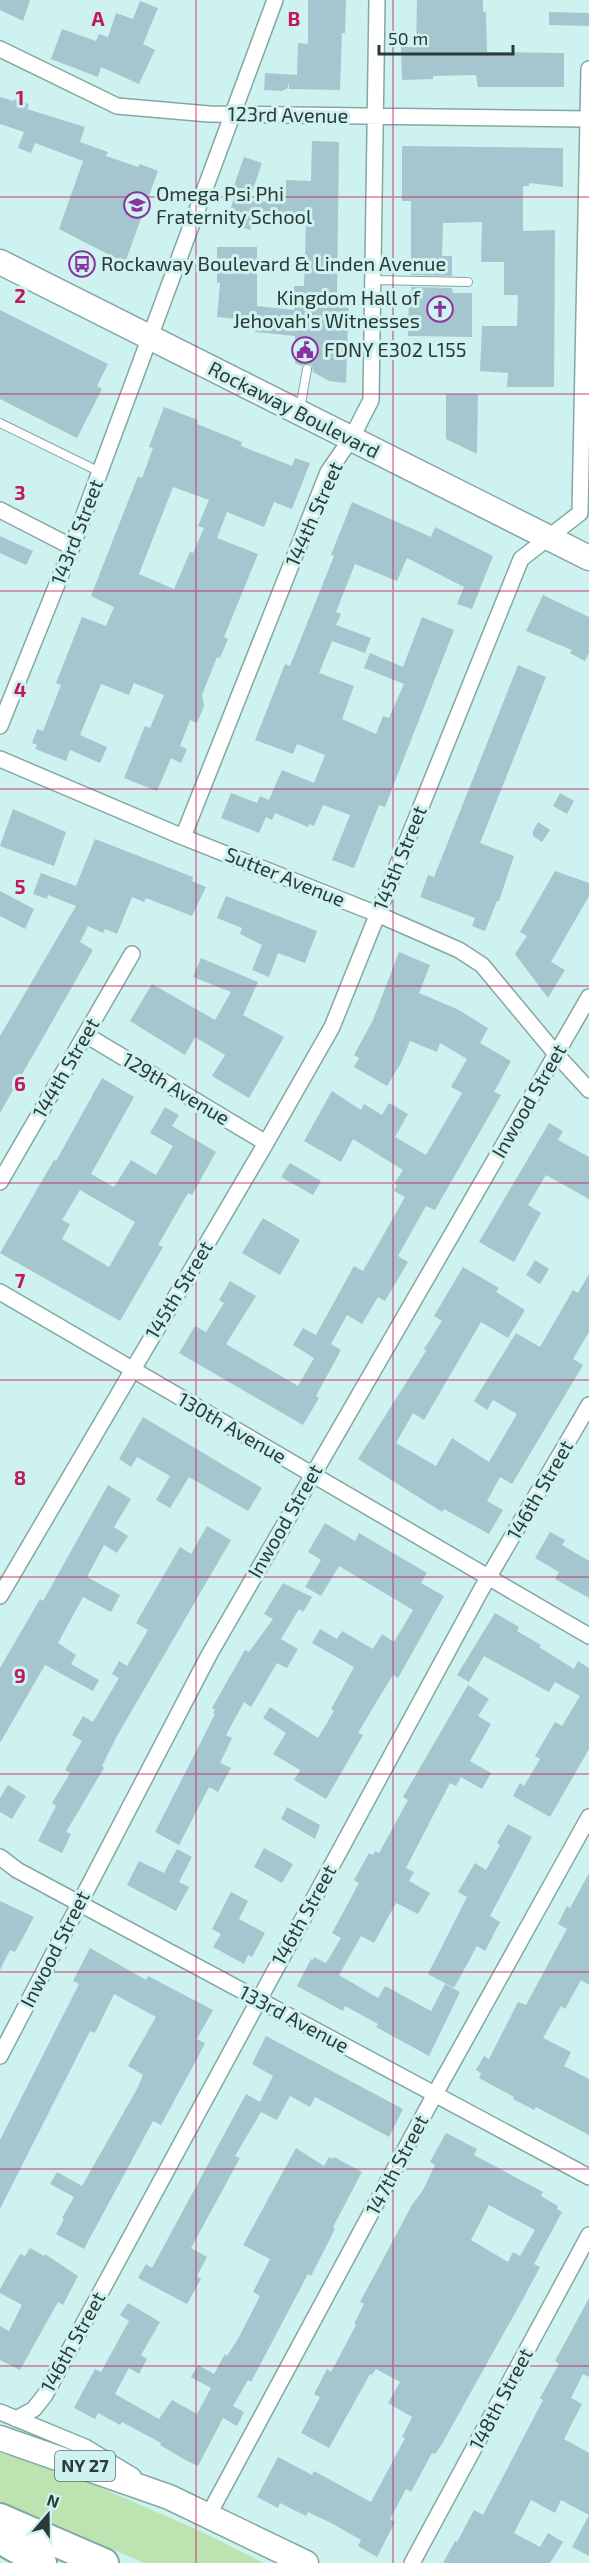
<svg xmlns="http://www.w3.org/2000/svg" width="589" height="2563" font-family="'Exo 2',sans-serif">
  <rect width="100%" height="100%" fill="#cef2ef"/>
  <path fill="#bde4b0" d="M0,2453L58,2469L200,2531L264,2563H144L32,2514L0,2503Z"/>
  <path fill="#a5c6cf" fill-rule="evenodd" d="M0,0H30L23,21L0,10Z
    M308,0H346L345,33H342L340,90L289,89V83L287,89L281,91L264,90L265,73L297,75L298,43L308,44Z
    M417,0H483V12H486L487,52L564,53V87H478L476,75L433,76V79L402,80L401,47H416Z
    M140,1L158,8L143,44L155,50L139,84L101,67L98,77L51,59L62,29L96,41L99,34L108,37L116,13L133,19Z
    M549,12L589,13V26L549,25Z
    M0,97L14,101L15,99L29,104L27,109L85,127L80,142L108,152L106,156L138,167L140,164L158,171L125,263L59,229L83,161L35,143L31,153L18,148L24,132L0,124Z
    M312,141L339,142L337,293H349L346,383L329,381L313,372L312,366L309,363L302,366L295,363V336L255,332L256,321L217,317L220,283H217V247H257V306L294,310V286H304L306,220L254,219L250,230L226,222L235,195L231,194L244,157L262,163L249,201L286,202V180L311,181Z
    M402,146L563,148V187L529,183V186H523V231L555,230L554,387H507L508,373L480,371L482,326H517L518,295H504V262H481L482,222L443,223L442,256H452V276L411,275V201H402Z
    M411,287L452,288L453,293H472V337L408,336L409,292H412Z
    M0,310L108,364L97,386L102,389L77,438L0,399Z
    M446,394H478L477,454L446,439Z
    M164,407L198,420L197,424L242,442L241,446L292,466L295,458L310,463L292,509L274,502L264,527L227,512L217,538L258,554L224,637L228,639L220,658L217,657L202,695L204,706L197,723L190,720L180,746L187,749L181,763L171,758L157,791L124,778L145,726L150,728L164,695L134,683L129,695L101,684L80,735L107,747L100,763L70,750L66,761L35,749L37,745L32,743L37,729L43,731L61,685L56,683L82,617L106,626L114,607L91,596L138,476L142,478L153,448L149,447ZM173,487L209,500L198,526L204,528L193,553L190,552L174,589L139,574Z
    M352,502L431,537L435,527L493,556L472,609L457,604L464,587L407,558L397,581L355,564L336,612L341,614L336,625L371,638L365,653L332,641L319,673L354,686L342,719L376,734L383,716L389,718L404,684L364,668L370,653L403,667L422,617L454,630L385,807L379,805L354,868L332,860L350,815L323,805L314,826L309,824L308,827L275,813L272,820L266,817L259,833L221,818L231,793L257,803L260,796L269,800L282,770L314,783L325,755L297,744L293,754L255,740L285,664L290,666L334,556L331,555Z
    M0,536L33,551L26,565L0,553Z
    M543,595L589,617V653L585,661L570,653L572,650L526,631Z
    M518,665L546,677L480,843L514,856L499,901H497L485,931L472,926L475,918L420,897L428,875L434,877Z
    M560,793L574,801L567,814L553,806Z
    M13,809L66,832L54,866L0,846Z
    M538,822L550,830L542,842L533,836V831Z
    M95,839L193,877L192,881L206,887L192,916L146,898L144,902L132,897L117,934L105,929L103,933L88,926L80,942L93,950L0,1113V1036L76,906L48,895L47,899L33,894L41,873L76,886Z
    M555,871L589,883V896L551,962L565,970L548,998L515,954L527,936L520,932Z
    M0,891L34,909L25,929L0,916Z
    M226,896L317,931L305,963L278,953L269,977L252,970L262,945L240,934L242,928L217,918Z
    M399,952L430,965L419,993L457,1009L488,1028L480,1043L511,1061L494,1092L501,1095L435,1210L426,1206L398,1256L408,1262L385,1301L378,1297L362,1324L347,1315L331,1344L341,1350L316,1396L319,1398L303,1425L179,1353L195,1326L206,1332L224,1303L219,1300L230,1281L256,1296L226,1344L298,1386L314,1358L293,1345L303,1328L316,1335L354,1266L363,1271L405,1197L394,1191L397,1185L394,1184L403,1170L353,1139L341,1162L304,1141L332,1091L361,1110L364,1104L382,1115L389,1103L408,1114L395,1137L426,1155L462,1093L451,1087L467,1059L440,1043L437,1052L410,1041L401,1063L387,1086L354,1067L359,1058L354,1055L373,1020Z
    M201,958L258,982L243,1015L284,1037L249,1098L212,1076L225,1055L195,1037L185,1055L130,1021L152,984L215,1020L231,992L193,977Z
    M102,1078L134,1097L91,1174L114,1187L131,1160L156,1175L173,1146L150,1133L165,1107L179,1115L172,1126L216,1152L192,1195L188,1193L158,1245L163,1247L120,1321L0,1253L54,1160L56,1161ZM80,1190L135,1222L109,1267L62,1239L70,1224L62,1220Z
    M549,1123L563,1131L558,1140L589,1157V1199L546,1175L528,1205L541,1213L514,1262L479,1242Z
    M290,1163L321,1181L313,1195L281,1177Z
    M263,1218L300,1240L280,1275L242,1253Z
    M535,1260L549,1269L540,1284L526,1275Z
    M463,1267L499,1288L496,1292L525,1310L508,1338L481,1322L424,1420L413,1413L396,1443L436,1466L452,1438L489,1462L517,1414L493,1400L487,1410L474,1401L516,1333L540,1347L573,1290L578,1293L589,1274V1332L573,1359L583,1365L512,1484L500,1477L487,1501L503,1510L489,1534L444,1509L442,1512L358,1459L426,1351L424,1349L442,1321L434,1316Z
    M143,1417L262,1488L248,1511L189,1477L170,1508L156,1500L170,1476L137,1457L131,1467L119,1459Z
    M108,1485L131,1499L114,1527L128,1536L117,1553L104,1545L87,1577L120,1595L111,1612L83,1597L58,1643L76,1655L71,1664L99,1680L93,1691L45,1665L0,1743V1668L40,1599L43,1601Z
    M325,1523L355,1541L359,1533L427,1573L421,1583L444,1596L398,1678L393,1675L377,1701L358,1733L363,1735L326,1799L294,1780L300,1770L273,1754L286,1733L263,1718L270,1707L318,1738L334,1711L331,1709L354,1667L312,1643L320,1629L337,1639L342,1631L373,1649L382,1634L394,1642L413,1610L339,1566L321,1596L305,1587L321,1560L308,1552Z
    M207,1526L231,1540L117,1736L102,1766L104,1768L66,1832L71,1834L62,1853L38,1841L56,1806L52,1803L70,1773L65,1770L82,1741L72,1735L83,1716L93,1722L119,1678L112,1674L119,1661L127,1666L148,1630L136,1623L180,1547L191,1554Z
    M550,1532L565,1540L562,1545L589,1561V1598L555,1579L559,1572L535,1558Z
    M283,1583L312,1597L303,1612L299,1609L281,1639L298,1649L287,1668L277,1663L251,1707L244,1702L226,1735L232,1738L220,1763L231,1768L218,1792L209,1787L179,1845L155,1832L215,1714L213,1713L215,1710L212,1708L245,1650L249,1652L273,1619L264,1614Z
    M495,1613L519,1627L517,1631L541,1645L539,1647L574,1669L578,1661L589,1668V1749L550,1817L513,1796L520,1783L524,1786L540,1759L535,1756L555,1722L562,1726L580,1696L555,1682L549,1692L484,1656L469,1682L457,1675Z
    M468,1685L489,1699L478,1716L491,1724L470,1761L491,1773L482,1789L461,1777L456,1786L450,1783L406,1868L414,1872L409,1881L430,1893L418,1914L396,1903L374,1943L361,1936L339,1975L378,1998L385,1986L431,2011L445,1984L460,1992L429,2056L376,2027L378,2024L345,2006L343,2011L297,1986L311,1959L313,1960L314,1957L326,1963L341,1938L332,1933L359,1883L354,1880L369,1853L373,1855L375,1851L379,1853L408,1800L403,1797Z
    M8,1785L26,1796L12,1819L0,1812V1798Z
    M287,1807L320,1825L315,1839L281,1819Z
    M508,1824L532,1837L490,1916L500,1922L485,1951L477,1946L454,1988L428,1974L467,1897L458,1892L475,1863L486,1870L500,1845L497,1843Z
    M264,1848L293,1864L282,1883L254,1867Z
    M177,1849L192,1857L179,1882L189,1887L176,1911L127,1885L139,1861L164,1873Z
    M589,1873V1985L581,1980L565,2009L561,2006L543,2038L571,2052L564,2066L589,2079V2135L536,2107L534,2110L513,2099L514,2097L479,2078L481,2073L476,2070L484,2056L489,2059L518,2002L526,2005L567,1929L558,1924L567,1906L570,1908Z
    M231,1892L248,1901L239,1919L265,1933L252,1957L248,1955L244,1964L213,1947L221,1934L212,1929Z
    M0,1901L34,1917L15,1952L10,1950L0,1970Z
    M90,1948L146,1980L148,1976L213,2010L197,2039L205,2043L198,2057L161,2125L153,2121L84,2249L56,2234L64,2219L62,2218L74,2197L50,2184L57,2172L82,2186L137,2089L143,2075L128,2066L156,2017L114,1994L95,2033L90,2031L0,2209V2140L79,1984L73,1981Z
    M266,2036L403,2109L389,2137L315,2097L310,2107L290,2096L277,2120L261,2112L235,2156L240,2158L191,2248L207,2257L197,2276L201,2279L187,2304L138,2278L146,2264L152,2268L246,2094L260,2102L273,2076L252,2064Z
    M446,2133L477,2149L474,2155L543,2192L541,2196L558,2206L557,2209L562,2212L534,2264L540,2267L524,2297L442,2444L435,2454L432,2453L411,2492L406,2489L390,2519L395,2522L377,2557L358,2546L361,2540L333,2524L308,2512L306,2516L280,2503L278,2508L257,2497L278,2457L312,2475L314,2471L371,2502L405,2438L402,2437L412,2417L388,2403L400,2382L376,2369L372,2375L370,2374L329,2448L301,2433L320,2397L314,2394L327,2369L331,2372L356,2325L354,2324L364,2304L360,2302L412,2205L423,2190L435,2165L430,2162ZM489,2205L535,2230L520,2256L513,2252L508,2262L471,2240Z
    M296,2148L324,2166L329,2157L333,2159L334,2157L362,2172L333,2227L335,2229L311,2276L308,2274L251,2382L248,2380L233,2406L244,2412L237,2426L223,2418L198,2466L187,2461L160,2445L161,2443L122,2422L120,2425L98,2413L95,2419L74,2408L95,2369L101,2372L129,2321L120,2315L128,2303L160,2322L141,2355L147,2359L139,2374L129,2368L115,2394L159,2419L172,2400L197,2414L211,2388L191,2377L198,2365L214,2374L225,2354L227,2356L238,2339L260,2296L253,2292L270,2259L243,2245Z
    M30,2248L44,2256L45,2254L78,2276L63,2305L58,2302L20,2370L0,2360V2326L9,2331L22,2305L0,2293V2289L20,2254L25,2256Z
    M589,2298V2377L583,2374L571,2398L582,2404L564,2439L589,2453V2515L561,2500L555,2513L531,2500L514,2533L540,2547L548,2533L563,2542L550,2563H443L455,2541L457,2542L474,2510L483,2515L543,2400L540,2398L559,2364L555,2361Z
    M589,2515V2556L572,2547Z"/>
  <g fill="none" stroke-linecap="round" stroke-linejoin="round">
    <g stroke="#85a7a4" stroke-width="10">
      <path id="service" d="M373,280L468,282
        M300,409L307,369
        M0,423L100,472"/>
    </g>
    <g stroke="#85a7a4" stroke-width="18">
      <path id="minor" d="M0,49L117,106L209,114L589,119
        M0,510L72,547
        M0,726L72,547L275,0
        M0,759L183,837L377,914L459,950L482,965L556,1054L589,1090
        M183,837L328,472L351,439L371,400L377,0
        M86,1035L266,1143
        M0,1182L132,954
        M0,1292L589,1636
        M0,1596L266,1143L332,1027L521,559L580,513L589,69
        M0,1857L17,1870L589,2177
        M0,2056L209,1655L589,997
        M0,2412L85,2447L133,2476
        M16,2419L34,2409L45,2395L481,1590L589,1405
        M208,2516L435,2094L589,1817
        M412,2563L589,2235"/>
    </g>
    <g stroke="#85a7a4" stroke-width="27">
      <path id="primary" d="M0,262L589,558
        M0,2438L169,2497L306,2563"/>
    </g>
    <g stroke="#85a7a4" stroke-width="32">
      <path id="motorway" d="M0,2518L104,2563
        M0,2539L42,2563"/>
    </g>
    <use href="#service" stroke="#fff" stroke-width="8"/>
    <use href="#minor" stroke="#fff" stroke-width="15"/>
    <use href="#primary" stroke="#fff" stroke-width="24"/>
    <use href="#motorway" stroke="#fff" stroke-width="28"/>
  </g>
  <path fill="none" stroke="#c2185b" stroke-width="1.5" stroke-opacity="0.55" d="M196,0V2563M393,0V2563M0,197H589M0,394H589M0,591H589M0,789H589M0,986H589M0,1183H589M0,1380H589M0,1577H589M0,1774H589M0,1972H589M0,2169H589M0,2366H589"/>
  <defs>
    <g id="school-ring" transform="scale(1.35)"><circle r="9.5" fill="#cef2ef" stroke="#8a33a0" stroke-width="1.5"/><path d="M0-5L7-2L0 1L-7-2ZM-4 1L0 2.5L4 1V4Q0 6-4 4Z" fill="#8a33a0"/></g>
    <g id="bus-ring" transform="scale(1.35)"><circle r="9.5" fill="#cef2ef" stroke="#8a33a0" stroke-width="1.5"/><path d="M-5-6H5V4H4V6H2V4H-2V6H-4V4H-5ZM-3.5-4V0h7V-4ZM-3.5 1.2v1.5H-2V1.2ZM2 1.2v1.5H3.5V1.2Z" fill="#8a33a0"/></g>
    <g id="church-ring" transform="scale(1.35)"><circle r="9.5" fill="#cef2ef" stroke="#8a33a0" stroke-width="1.5"/><path d="M-1.2-6h2.4v3.5h3.3v2.4h-3.3V6h-2.4V-.1h-3.3v-2.4h3.3Z" fill="#8a33a0"/></g>
    <g id="civic-ring" transform="scale(1.35)"><circle r="9.5" fill="#cef2ef" stroke="#8a33a0" stroke-width="1.5"/><path d="M-.6-6.5H3V-4.5H.6V-3L4-1V1h2V6H-6V1h2V-1L-.6-3ZM-1.2 2.5V6h2.4V2.5Z" fill="#8a33a0"/></g>
  </defs>
  <g fill-rule="evenodd">
    <use href="#school-ring" x="137" y="205"/>
    <use href="#bus-ring" x="82" y="264"/>
    <use href="#church-ring" x="440" y="309"/>
    <use href="#civic-ring" x="305" y="350"/>
  </g>
  <g text-anchor="middle" stroke-width="6" stroke-linejoin="round" paint-order="stroke">
    <rect fill="#cef2ef" stroke="#5c706f" stroke-width="1.5" x="55" y="2451" width="60" height="30" rx="4.5"/>
    <g font-size="18" font-weight="bold" fill="#2b3938">
      <text x="85" y="2472">NY 27</text>
    </g>
    <g font-size="20" fill="#2b3938" stroke="#cef2ef">
      <text transform="translate(288 115) rotate(1)" y="7">123rd Avenue</text>
      <text transform="translate(294 410) rotate(27)" y="7">Rockaway Boulevard</text>
      <text transform="translate(314 514) rotate(-66)" y="7">144th Street</text>
      <text transform="translate(77 532) rotate(-69)" y="7">143rd Street</text>
      <text transform="translate(400 858) rotate(-68)" y="7">145th Street</text>
      <text transform="translate(285 877) rotate(22)" y="7">Sutter Avenue</text>
      <text transform="translate(66 1068) rotate(-60)" y="7">144th Street</text>
      <text transform="translate(176 1089) rotate(31)" y="7">129th Avenue</text>
      <text transform="translate(529 1101) rotate(-60)" y="7">Inwood Street</text>
      <text transform="translate(179 1290) rotate(-59)" y="7">145th Street</text>
      <text transform="translate(232 1428) rotate(30)" y="7">130th Avenue</text>
      <text transform="translate(540 1490) rotate(-60)" y="7">146th Street</text>
      <text transform="translate(285 1521) rotate(-60)" y="7">Inwood Street</text>
      <text transform="translate(304 1915) rotate(-61)" y="7">146th Street</text>
      <text transform="translate(55 1949) rotate(-63)" y="7">Inwood Street</text>
      <text transform="translate(294 2019) rotate(28)" y="7">133rd Avenue</text>
      <text transform="translate(397 2165) rotate(-62)" y="7">147th Street</text>
      <text transform="translate(73 2342) rotate(-61)" y="7">146th Street</text>
      <text transform="translate(501 2399) rotate(-62)" y="7">148th Street</text>
    </g>
    <g font-size="20" fill="#2b3938" stroke="#cef2ef" text-anchor="start">
      <text x="156" y="201">Omega Psi Phi<tspan x="156" dy="23">Fraternity School</tspan></text>
      <text x="101" y="271">Rockaway Boulevard &amp; Linden Avenue</text>
      <text x="420" y="305" text-anchor="end">Kingdom Hall of<tspan x="420" dy="23">Jehovah's Witnesses</tspan></text>
      <text x="324" y="357">FDNY E302 L155</text>
    </g>
  </g>
  <g font-size="20" text-anchor="middle" font-weight="bold" fill="#c2185b" stroke="#cef2ef" stroke-width="6" stroke-linejoin="round" paint-order="stroke">
    <text x="98" y="26">A</text>
    <text x="294" y="26">B</text>
    <text x="20" y="105">1</text>
    <text x="20" y="303">2</text>
    <text x="20" y="500">3</text>
    <text x="20" y="697">4</text>
    <text x="20" y="894">5</text>
    <text x="20" y="1091">6</text>
    <text x="20" y="1288">7</text>
    <text x="20" y="1485">8</text>
    <text x="20" y="1683">9</text>
  </g>
  <g transform="translate(48 2515) rotate(20)" stroke="#cef2ef" stroke-width="4.5" paint-order="stroke">
  <path d="M0-4.5L10 22L0 15L-10 22Z" fill="#2b3938"/>
  <text y="-9" font-size="16" font-weight="bold" text-anchor="middle" fill="#2b3938">N</text>
  </g>
  <path d="M379 45v9h134v-9" fill="none" stroke="#2b3938" stroke-width="3"/>
  <text x="388" y="45" font-size="18" fill="#2b3938" stroke="#cef2ef" stroke-width="4.5" paint-order="stroke">50 m</text>
</svg>
